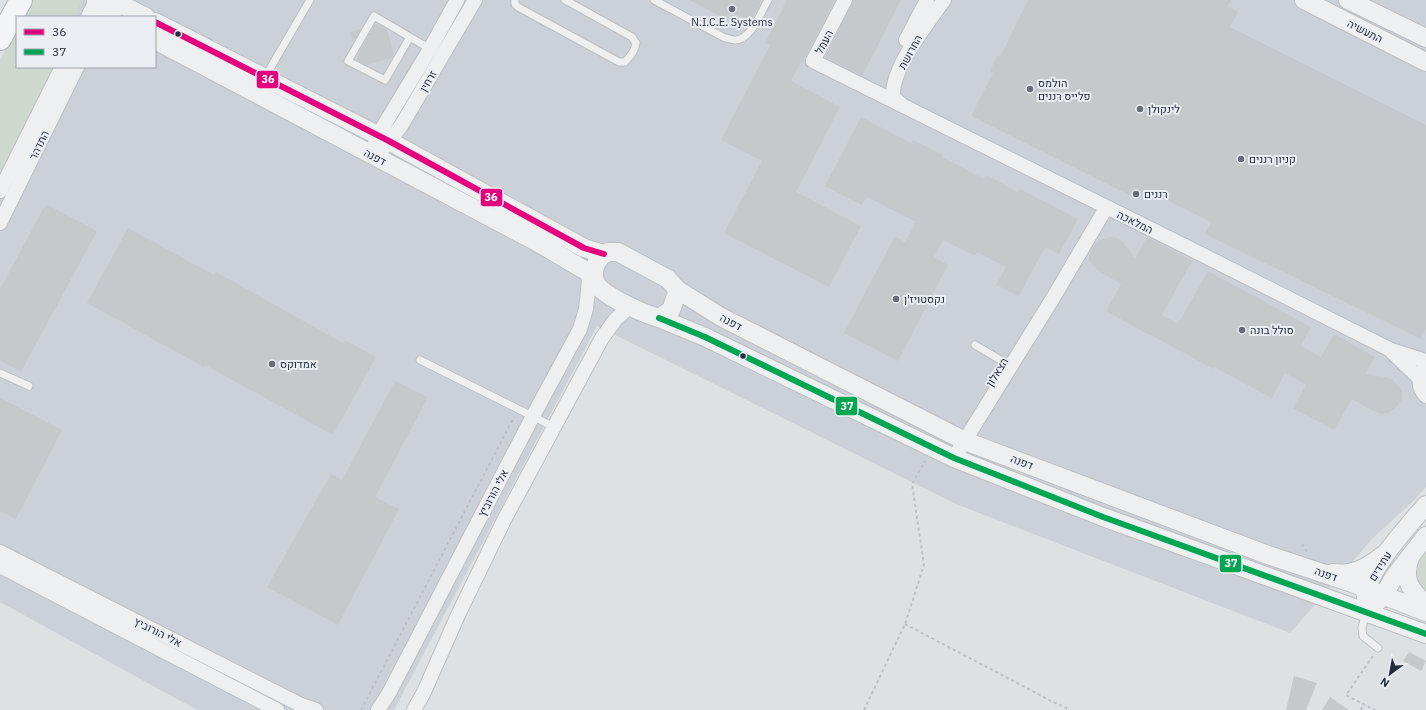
<svg xmlns="http://www.w3.org/2000/svg" width="1426" height="710" font-family="'IBM Plex Sans',Heebo,sans-serif">
  <rect width="100%" height="100%" fill="#dee1e4"/>
  <path fill="#ccd0d7" d="M54,0H1426V487L1413,501L1373,538L1290,633L956,504L597,326L394,710H197L0,602V102L19,67H155V17H45Z"/>
  <path fill="#cfd8ce" d="M32,0H81L76,17H23Z
    M17,28V67H55L0,174V60Z
    M1426,551V591L1423,590L1412,576L1417,560Z"/>
  <path fill="#c6c9cc" d="M689,0H762L751,21L730,12L726,19Z
    M787,0H835L803,62H801L791,81L840,107L796,192L861,226L829,287L724,233L762,161L721,140L770,45L765,43Z
    M853,0H901L862,76L825,57Z
    M1028,0H1231L1228,6L1238,12L1230,27L1426,125V329L1421,339L1205,234L1211,222L1164,199L1135,198L971,116L993,73L990,71L997,55L1000,57Z
    M378,24L387,29L394,55L392,58L366,65L358,61L357,56L374,25Z
    M361,29L353,42L351,32Z
    M861,117L911,143L913,140L943,155L942,157L984,179L986,175L1018,192L1020,189L1078,219L1059,254L1045,247L1019,296L996,285L1006,267L977,252L975,256L943,240L934,257L948,265L898,361L844,333L895,236L905,242L916,222L867,197L862,205L825,186Z
    M46,204L97,231L21,372L0,360V289Z
    M128,228L214,275L216,272L343,343L345,340L376,357L333,435L205,365L204,367L87,303Z
    M1110,237L1118,238L1123,242L1135,258L1147,237L1192,261L1162,315L1178,324L1208,271L1311,327L1301,346L1321,357L1334,334L1375,357L1365,374L1385,377L1392,379L1402,390V400L1395,408L1388,413L1381,414L1371,410L1352,399L1334,430L1293,408L1306,385L1285,373L1272,398L1214,367L1213,369L1151,335V336L1106,311L1121,284L1097,270L1089,260V254L1094,245L1100,240Z
    M395,381L428,397L375,497L399,509L338,625L267,587L331,474L342,480Z
    M0,398L62,430L16,519L0,511Z
    M1409,652L1426,661L1421,671L1403,661Z
    M1294,676L1317,683L1306,710H1286Z
    M1330,697L1349,710H1322Z"/>
  <g fill="none" stroke-linecap="round" stroke-linejoin="round">
    <g stroke="#bcbfc2" stroke-width="9">
      <path id="service" d="M515,0V4L518,7L619,62H625C630,57 635,51 636,43L632,37L565,0
        M654,0L725,38C728,38 732,40 735,40C751,40 761,12 768,0
        M410,37L385,80L348,61L374,16L432,50
        M265,77L310,0
        M975,345L1004,362
        M420,360L554,427
        M0,373L29,386
        M1366,613L1362,627L1363,636L1378,648"/>
    </g>
    <g stroke="#bcbfc2" stroke-width="16">
      <path id="minor" d="M845,0L813,61L1185,246L1391,350L1426,361
        M88,17L96,0
        M906,40L927,0
        M902,105L893,97C891,68 927,24 944,0
        M375,144L378,135L430,49L457,0
        M376,157L401,126L475,0
        M0,191L62,67
        M0,223L77,67
        M1392,352L1419,378
        M1422,371C1418,381 1419,389 1426,396
        M954,458L1053,298L1106,208
        M0,552L299,704L316,710
        M0,566L277,710
        M378,710L389,693L533,416L580,329L586,309L589,281L587,271
        M414,710L424,692L458,615L504,520L602,338L616,319L630,306"/>
    </g>
    <g stroke="#bcbfc2" stroke-width="20">
      <path id="tertiary" d="M96,0L114,1L146,17
        M96,0L106,14L112,17
        M1304,0L1426,62
        M1348,0L1426,38
        M155,22L389,141L584,248L604,254
        M155,40L535,241L593,275
        M609,252H618L668,279L678,290L671,310L659,318C644,314 606,297 597,285C594,280 593,272 595,267C597,260 602,254 609,252Z
        M678,290L721,317L965,441L1268,555L1352,583L1426,612
        M659,318L705,337L954,458L1103,517L1426,634
        M1410,557C1402,580 1410,589 1426,605
        M1332,573C1351,576 1369,567 1383,555
        M1366,600C1366,597 1366,592 1367,588C1375,562 1408,526 1426,505
        M1375,604L1384,595L1394,577L1426,536"/>
    </g>
    <g stroke="#b0b4b9" stroke-width="24">
      <path id="trunk" d="M0,39L21,0"/>
    </g>
    <path stroke="#bdbfc4" stroke-width="2" stroke-dasharray="3 3" stroke-linecap="butt" d="M1302,544L1307,552
      M905,624L1053,702L1071,710
      M1373,656L1346,695L1375,710
      M361,710L514,417
      M864,710L905,624L924,565L912,484L925,461
      M1361,710L1363,704"/>
    <use href="#service" stroke="#edeff1" stroke-width="7"/>
    <use href="#minor" stroke="#edeff1" stroke-width="14"/>
    <use href="#tertiary" stroke="#edeff1" stroke-width="18"/>
    <use href="#trunk" stroke="#f2f4f5" stroke-width="22"/>
    <g stroke="#ebeff4" stroke-width="9">
      <path id="bus-1" d="M155,22L389,141L584,248L604,254"/>
    </g>
    <g stroke="#ebeff4" stroke-width="9">
      <path id="bus-2" d="M659,318L705,337L954,458L1103,517L1426,634"/>
    </g>
    <use href="#bus-1" stroke="#e5007d" stroke-width="6"/>
    <use href="#bus-2" stroke="#00a651" stroke-width="6"/>
  </g>
  <g fill="#666d77" stroke="#ebeff4" stroke-width="1.5">
    <circle cx="732" cy="9" r="4"/>
    <circle cx="1030" cy="89" r="4"/>
    <circle cx="1140" cy="109" r="4"/>
    <circle cx="1241" cy="159" r="4"/>
    <circle cx="1136" cy="194" r="4"/>
    <circle cx="896" cy="299" r="4"/>
    <circle cx="1242" cy="330" r="4"/>
    <circle cx="272" cy="364" r="4"/>
  </g>
  <g fill="#252e3d" stroke="#ebeff4" stroke-width="1.5">
    <circle cx="178" cy="34" r="3.5"/>
    <circle cx="743" cy="356" r="3.5"/>
  </g>
  <g text-anchor="middle" stroke-width="4" stroke-linejoin="round" paint-order="stroke">
    <g font-size="11" fill="#252e3d" stroke="#ebeff4" text-anchor="start">
      <text x="732" y="26" text-anchor="middle">N.I.C.E. Systems</text>
      <text x="1038" y="87">הולמס<tspan x="1038" dy="13">פלייס רננים</tspan></text>
      <text x="1148" y="113">לינקולן</text>
      <text x="1249" y="163">קניון רננים</text>
      <text x="1144" y="198">רננים</text>
      <text x="904" y="303">נקסטויז'ן</text>
      <text x="1250" y="334">סולל בונה</text>
      <text x="280" y="368">אמדוקס</text>
    </g>
    <g font-size="11" fill="#252e3d" stroke="#ebeff4">
      <text transform="translate(1365 31) rotate(27)" y="4">התעשיה</text>
      <text transform="translate(824 42) rotate(-62)" y="4">העמל</text>
      <text transform="translate(910 52) rotate(-61)" y="4">החרושת</text>
      <text transform="translate(428 81) rotate(-60)" y="4">זרחין</text>
      <text transform="translate(39 145) rotate(-64)" y="4">התדהר</text>
      <text transform="translate(375 157) rotate(28)" y="4">דפנה</text>
      <text transform="translate(1135 222) rotate(26)" y="4">המלאכה</text>
      <text transform="translate(731 322) rotate(28)" y="4">דפנה</text>
      <text transform="translate(997 372) rotate(-58)" y="4">הצאלון</text>
      <text transform="translate(1022 462) rotate(21)" y="4">דפנה</text>
      <text transform="translate(493 493) rotate(-62)" y="4">אלי הורוביץ</text>
      <text transform="translate(1380 566) rotate(-58)" y="4">עתידים</text>
      <text transform="translate(1326 574) rotate(19)" y="4">דפנה</text>
      <text transform="translate(158 632) rotate(27)" y="4">אלי הורוביץ</text>
    </g>
  </g>
  <g stroke="#ebeff4" stroke-width="1.5">
    <rect x="256" y="70" width="23" height="19" rx="4" fill="#e5007d"/>
    <rect x="480" y="188" width="23" height="19" rx="4" fill="#e5007d"/>
    <rect x="835" y="396" width="23" height="20" rx="4" fill="#00a651"/>
    <rect x="1219" y="554" width="23" height="19" rx="4" fill="#00a651"/>
  </g>
  <g font-size="11" text-anchor="middle" font-weight="bold" fill="#fff">
    <text x="268" y="83">36</text>
    <text x="491" y="201">36</text>
    <text x="847" y="410">37</text>
    <text x="1231" y="567">37</text>
  </g>
  <rect x="16" y="16" width="140" height="52" fill="#ebeff4" stroke="#9ca2ab"/>
  <rect x="24" y="29" width="20" height="6" fill="#e5007d" stroke="#9ca2ab"/>
  <text x="52" y="36" font-size="12" fill="#252e3d">36</text>
  <rect x="24" y="49" width="20" height="6" fill="#00a651" stroke="#9ca2ab"/>
  <text x="52" y="56" font-size="12" fill="#252e3d">37</text>
  <g transform="translate(1390 674) rotate(212)" stroke="#ebeff4" stroke-width="3" paint-order="stroke">
  <path d="M0-3L7 15L0 10L-7 15Z" fill="#252e3d"/>
  <text y="-6" font-size="11" font-weight="bold" text-anchor="middle" fill="#252e3d">N</text>
  </g>
</svg>
